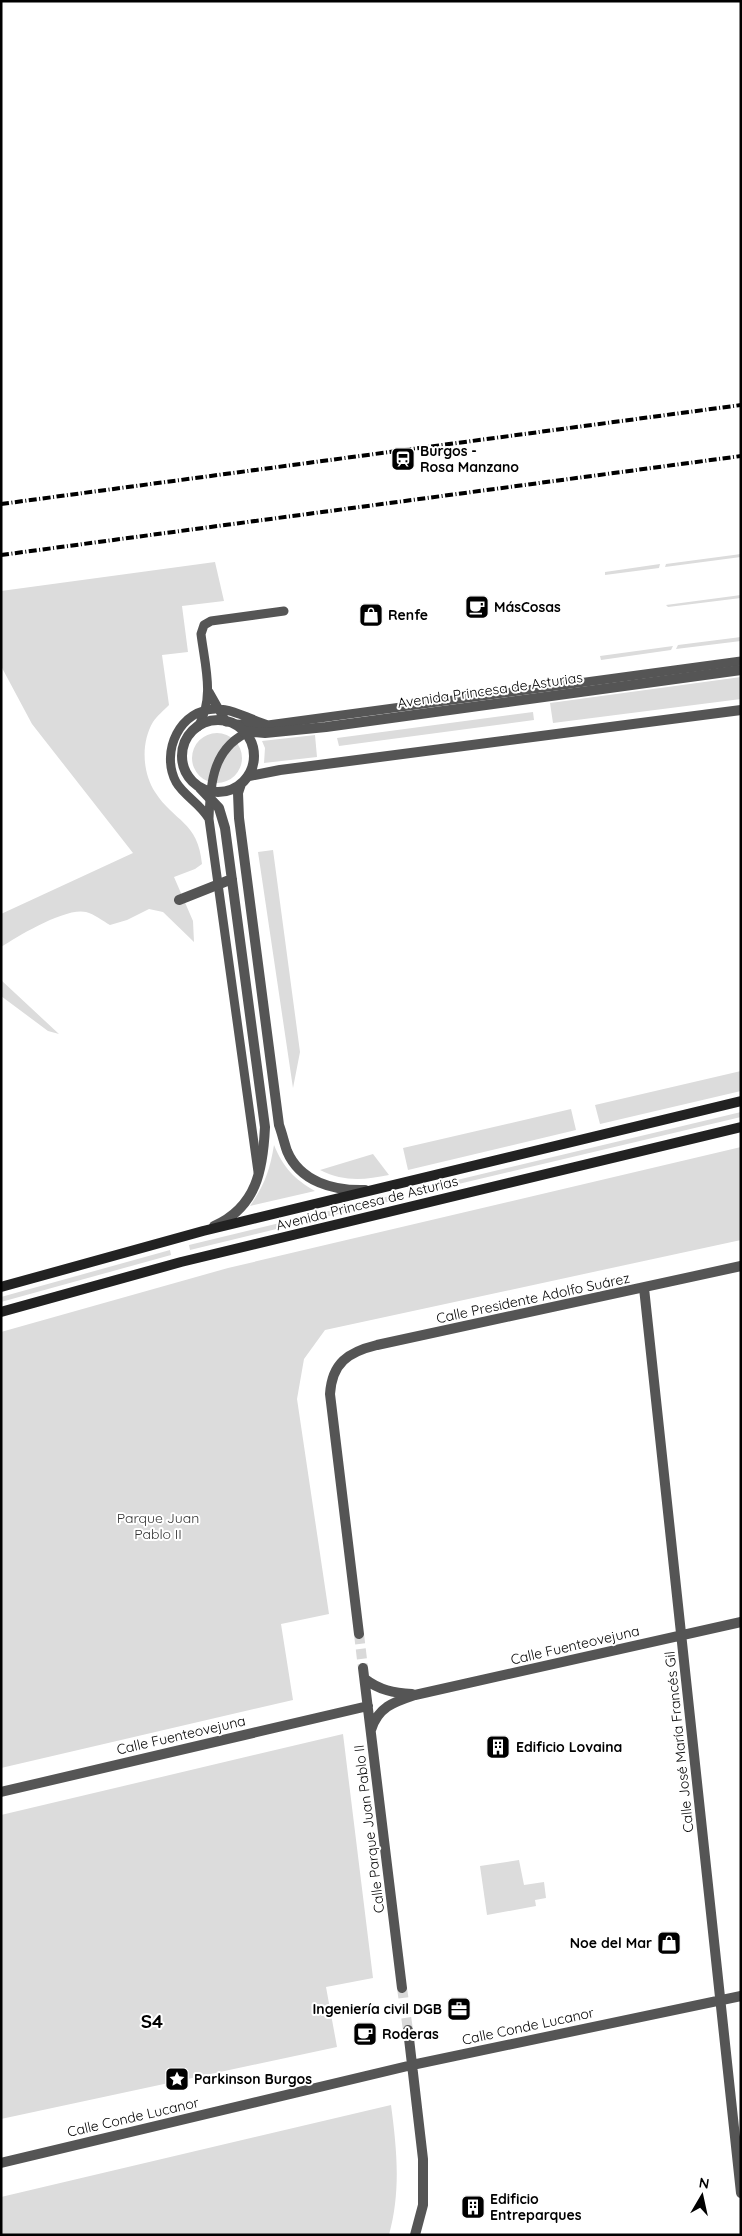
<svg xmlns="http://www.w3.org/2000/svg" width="742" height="2236" font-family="Quicksand,sans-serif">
  <rect width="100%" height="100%" fill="#fff"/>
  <path fill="#dcdcdc" d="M741,554V557L665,567L666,564Z
    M215,562L224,601L182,606L188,652L162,655L169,705C164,710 157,716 153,722C141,742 142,772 155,792C174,822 198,821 202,864L195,869L174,877L193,921L194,942L163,912L149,909L127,920L110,925C103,921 94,914 86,912C66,907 18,936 1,947V914L133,853L32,724L1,666V591Z
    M660,564L659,568L605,575V572Z
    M741,595V598L668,607L666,605Z
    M741,637V641L676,649L678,645Z
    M673,646L671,650L601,660L600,656Z
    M741,677V699L553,723L550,703Z
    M533,712L534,720L339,746L337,738Z
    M192 758a25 25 0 1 1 50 0a25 25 0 1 1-50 0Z
    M315,735L317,757L264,763L265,748L262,741Z
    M273,850L300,1052L293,1088L258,852Z
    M1,980L59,1034L48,1031L1,996Z
    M741,1071V1091L600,1124L595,1105Z
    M571,1109L576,1130L408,1170L403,1148Z
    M741,1112V1117L412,1195L411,1191Z
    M274,1145C283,1167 294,1179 315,1191L250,1206C264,1186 270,1170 274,1145Z
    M741,1147V1240L325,1330L304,1359L297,1399L329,1614L281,1624L293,1700L1,1768V1332L228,1268Z
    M373,1154L389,1175C364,1180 344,1182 320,1170Z
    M394,1195L395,1200L190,1250L189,1245Z
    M170,1250L171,1255L1,1302V1297Z
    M343,1734L373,1978L326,1987L337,2047L1,2119V1815Z
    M519,1860L524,1885L544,1882L546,1898L535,1900L536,1906L487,1915L480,1866Z
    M391,2105C397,2150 401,2191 389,2235H1V2197Z"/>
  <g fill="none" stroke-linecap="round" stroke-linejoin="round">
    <path stroke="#d9d9d9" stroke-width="10" stroke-dasharray="10 5" stroke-linecap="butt" d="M359,1634L363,1668
      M402,1988L408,2030"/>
    <path stroke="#555" stroke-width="9" d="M209,692L226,722
      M235,724L268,725L741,661
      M198,727C215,698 205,666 201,634L204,625L211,621L284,611
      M209,819C210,783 213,746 251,731
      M258,1172L209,819C201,804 184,796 176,782C160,752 180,708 217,709C233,709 252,720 268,725"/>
    <path stroke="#555" stroke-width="10" d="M182 756a36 36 0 1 1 72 0a36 36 0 1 1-72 0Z
      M243,731L265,733L326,727L741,670
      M249,776L280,770L741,710
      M241,784L238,793L239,818L279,1125C282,1133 284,1142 287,1151C300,1182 334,1191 365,1190
      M200,788L219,808L225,828L265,1127C263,1169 257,1207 214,1226
      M179,900L232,879
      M644,1288L741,2193
      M359,1634L330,1394C332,1363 348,1352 377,1345L741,1266
      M363,1668L402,1988
      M365,1679C379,1690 394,1693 412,1694
      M371,1730C378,1707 394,1702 415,1695L741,1622
      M1,1792L368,1706
      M408,2030L423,2159V2205L415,2235
      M1,2163L412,2065L741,1996"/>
    <path stroke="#222" stroke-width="10" d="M1,1287L203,1231L741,1101
      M1,1312L181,1262L741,1127"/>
    <path stroke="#000" stroke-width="4" stroke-dasharray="8 2.5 1 2.5" stroke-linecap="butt" d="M1,504L741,405
      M1,555L741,456"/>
  </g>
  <defs>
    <g id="station-square" transform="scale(1.25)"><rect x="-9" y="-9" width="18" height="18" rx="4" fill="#000" stroke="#fff"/><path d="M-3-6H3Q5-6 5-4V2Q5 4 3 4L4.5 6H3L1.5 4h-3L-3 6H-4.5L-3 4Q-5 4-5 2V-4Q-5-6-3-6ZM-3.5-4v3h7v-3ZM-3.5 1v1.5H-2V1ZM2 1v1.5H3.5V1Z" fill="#fff"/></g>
    <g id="cafe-square" transform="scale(1.25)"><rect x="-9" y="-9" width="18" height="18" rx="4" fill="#000" stroke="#fff"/><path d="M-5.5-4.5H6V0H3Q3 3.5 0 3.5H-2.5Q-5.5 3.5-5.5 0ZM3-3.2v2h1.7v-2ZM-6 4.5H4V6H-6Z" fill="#fff"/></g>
    <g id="shop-square" transform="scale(1.25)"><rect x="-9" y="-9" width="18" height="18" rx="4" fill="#000" stroke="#fff"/><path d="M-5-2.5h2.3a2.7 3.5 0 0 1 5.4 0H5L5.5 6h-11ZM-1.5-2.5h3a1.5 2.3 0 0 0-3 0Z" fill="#fff"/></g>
    <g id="building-square" transform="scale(1.25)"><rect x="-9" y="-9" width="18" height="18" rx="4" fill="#000" stroke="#fff"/><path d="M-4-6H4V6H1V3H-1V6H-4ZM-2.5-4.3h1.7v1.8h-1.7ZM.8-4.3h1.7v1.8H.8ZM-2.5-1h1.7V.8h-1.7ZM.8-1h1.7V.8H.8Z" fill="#fff"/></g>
    <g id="office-square" transform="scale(1.25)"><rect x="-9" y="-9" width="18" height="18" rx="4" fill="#000" stroke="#fff"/><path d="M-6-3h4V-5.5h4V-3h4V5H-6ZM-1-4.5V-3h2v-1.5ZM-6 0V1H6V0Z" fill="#fff"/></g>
    <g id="sight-square" transform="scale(1.25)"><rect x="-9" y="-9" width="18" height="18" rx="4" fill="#000" stroke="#fff"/><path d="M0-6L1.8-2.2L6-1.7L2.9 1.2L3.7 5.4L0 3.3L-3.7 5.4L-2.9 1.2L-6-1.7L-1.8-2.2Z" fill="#fff"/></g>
  </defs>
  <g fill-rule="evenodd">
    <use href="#station-square" x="403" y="459"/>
    <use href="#cafe-square" x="477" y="607"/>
    <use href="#shop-square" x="371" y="615"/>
    <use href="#building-square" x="498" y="1747"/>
    <use href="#shop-square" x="669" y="1943"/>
    <use href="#office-square" x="459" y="2009"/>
    <use href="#cafe-square" x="365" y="2034"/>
    <use href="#sight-square" x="177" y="2079"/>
    <use href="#building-square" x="473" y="2207"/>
  </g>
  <g text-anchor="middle" stroke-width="4" stroke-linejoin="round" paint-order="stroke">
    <g font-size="14" font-weight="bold" fill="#000" stroke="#fff" text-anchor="start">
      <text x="420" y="456">Burgos -<tspan x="420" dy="16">Rosa Manzano</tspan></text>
      <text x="494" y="612">MásCosas</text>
      <text x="388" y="620">Renfe</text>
      <text x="516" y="1752">Edificio Lovaina</text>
      <text x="652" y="1948" text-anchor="end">Noe del Mar</text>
      <text x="442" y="2014" text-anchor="end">Ingeniería civil DGB</text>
      <text x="382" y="2039">Roderas</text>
      <text x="194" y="2084">Parkinson Burgos</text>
      <text x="490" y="2204">Edificio<tspan x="490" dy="16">Entreparques</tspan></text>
    </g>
    <g font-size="14" fill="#000" stroke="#fff">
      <text transform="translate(490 690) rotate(-8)" y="5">Avenida Princesa de Asturias</text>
      <text transform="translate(367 1203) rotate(-14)" y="5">Avenida Princesa de Asturias</text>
      <text transform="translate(533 1298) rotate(-12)" y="5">Calle Presidente Adolfo Suárez</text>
      <text transform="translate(575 1645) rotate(-13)" y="5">Calle Fuenteovejuna</text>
      <text transform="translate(181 1735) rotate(-13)" y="5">Calle Fuenteovejuna</text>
      <text transform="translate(679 1742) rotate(-96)" y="5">Calle José María Francés Gil</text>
      <text transform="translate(369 1829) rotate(-97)" y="5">Calle Parque Juan Pablo II</text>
      <text transform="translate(528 2026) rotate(-12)" y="5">Calle Conde Lucanor</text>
      <text transform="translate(133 2117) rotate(-13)" y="5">Calle Conde Lucanor</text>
    </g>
    <g font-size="14" fill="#333" stroke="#fff">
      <text x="158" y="1523">Parque Juan<tspan x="158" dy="16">Pablo II</tspan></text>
    </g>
    <g font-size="19" font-weight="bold" fill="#000" stroke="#fff">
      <text x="152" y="2028">S4</text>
    </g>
  </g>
  <rect width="742" height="2236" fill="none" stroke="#000000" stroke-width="5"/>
  <g transform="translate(702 2196) rotate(9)" stroke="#ffffff" stroke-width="4" paint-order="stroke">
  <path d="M0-4L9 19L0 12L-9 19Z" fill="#000000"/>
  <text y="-8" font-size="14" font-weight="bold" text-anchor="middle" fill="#000000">N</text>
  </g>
</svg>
